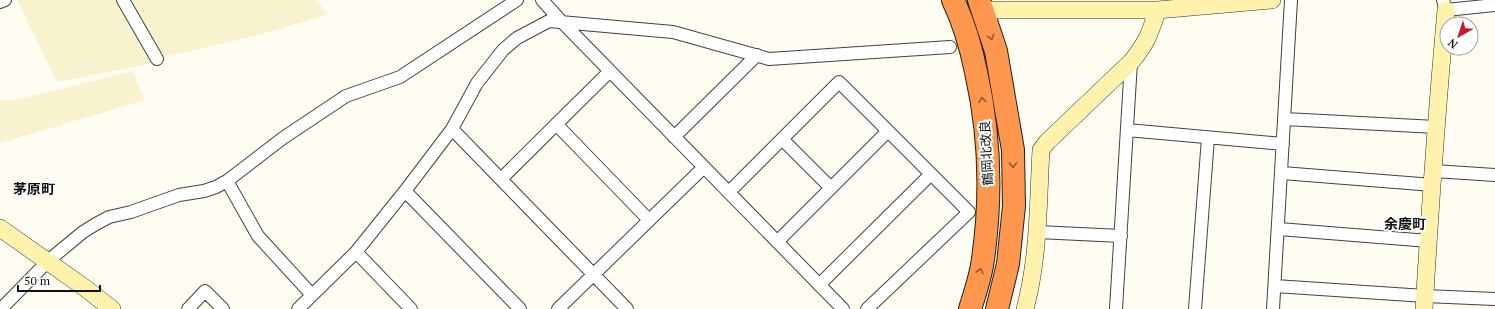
<svg xmlns="http://www.w3.org/2000/svg" width="1495" height="309" font-family="'PT Serif','Noto Sans JP',serif">
  <rect width="100%" height="100%" fill="#fffcf1"/>
  <path fill="#f8f3ce" d="M17,0H117L153,63L57,82Z
    M127,0H315L329,14L266,33L161,58Z
    M133,71L145,100L0,143V100H15Z"/>
  <g fill="none" stroke-linecap="round" stroke-linejoin="round">
    <g stroke="#424242" stroke-width="14">
      <path id="street" d="M123,0L157,59
        M542,0L561,21L843,309
        M1443,0L1446,10L1495,5
        M0,2L5,0
        M1285,119L1436,127
        M556,124L649,220
        M452,129L627,309
        M1127,130L1283,144
        M674,137L757,55
        M782,139L831,188
        M1434,171L1495,175
        M1282,173L1433,185
        M501,179L610,71
        M227,181L258,236L312,295
        M405,191L520,309
        M729,192L839,82L969,212L867,309
        M1279,229L1429,241
        M1038,232L1121,236
        M777,242L888,131
        M356,252L411,309
        M819,285L931,174
        M1275,286L1425,296L1495,299
        M1,309L48,261L83,232L96,224L109,217L131,212L162,201L179,195L204,191L216,187L227,181L283,138L346,96L400,77L517,0
        M188,309L205,291L223,309
        M298,309L356,252L405,191L452,129L477,83L503,50L517,38L549,21L673,32L769,59L950,47
        M558,309L704,167
        M1116,309L1131,62
        M1195,309L1208,138
        M1273,309L1291,0"/>
    </g>
    <g stroke="#313131" stroke-width="18">
      <path id="secondary" d="M983,10H1157L1272,0
        M0,228L85,288L112,309
        M1025,309C1039,257 1038,203 1041,150L1047,142L1131,62C1146,44 1151,32 1157,10
        M1424,309C1430,209 1437,109 1446,10"/>
    </g>
    <g stroke="#202020" stroke-width="24">
      <path id="highway" d="M953,0C964,23 971,47 976,72C990,134 992,196 983,259C981,276 975,293 970,309
        M979,0L996,51L1013,150L1014,206L1008,264L997,309"/>
    </g>
    <use href="#street" stroke="#fff" stroke-width="12"/>
    <use href="#secondary" stroke="#fff2ac" stroke-width="17"/>
    <use href="#highway" stroke="#ff974f" stroke-width="22"/>
  </g>
  <defs><path id="oneway-chevron" d="M-2-3.5L2.5 0L-2 3.5" fill="none" stroke-width="1.6" stroke-linecap="round" stroke-linejoin="round"/></defs>
  <g stroke="#935a32">
    <use href="#oneway-chevron" transform="translate(991 37) rotate(72)"/>
    <use href="#oneway-chevron" transform="translate(982 100) rotate(-99)"/>
    <use href="#oneway-chevron" transform="translate(1013 165) rotate(88)"/>
    <use href="#oneway-chevron" transform="translate(980 271) rotate(-76)"/>
  </g>
  <g text-anchor="middle" stroke-width="4" stroke-linejoin="round" paint-order="stroke">
    <g font-size="13" fill="#0f0f0f" stroke="#fff">
      <text transform="translate(986 153) rotate(-93)" y="5">鶴岡北改良</text>
    </g>
    <g font-size="14" font-weight="bold" fill="#0f0f0f" stroke="#fff">
      <text x="34" y="194">茅原町</text>
      <text x="1405" y="229">余慶町</text>
    </g>
  </g>
  <g transform="translate(1459 36) rotate(219)"><circle r="19" fill="#ffffff" stroke="#9f9f9f"/>
  <path d="M0-3L7 15L0 10L-7 15Z" fill="#cd1829"/>
  <text y="-6" font-size="11" font-weight="bold" text-anchor="middle" fill="#0f0f0f">N</text>
  </g>
  <path d="M18 285v6h82v-6" fill="none" stroke="#0f0f0f" stroke-width="2"/>
  <text x="24" y="285" font-size="12" fill="#0f0f0f" stroke="#ffffff" stroke-width="3" paint-order="stroke">50 m</text>
</svg>
